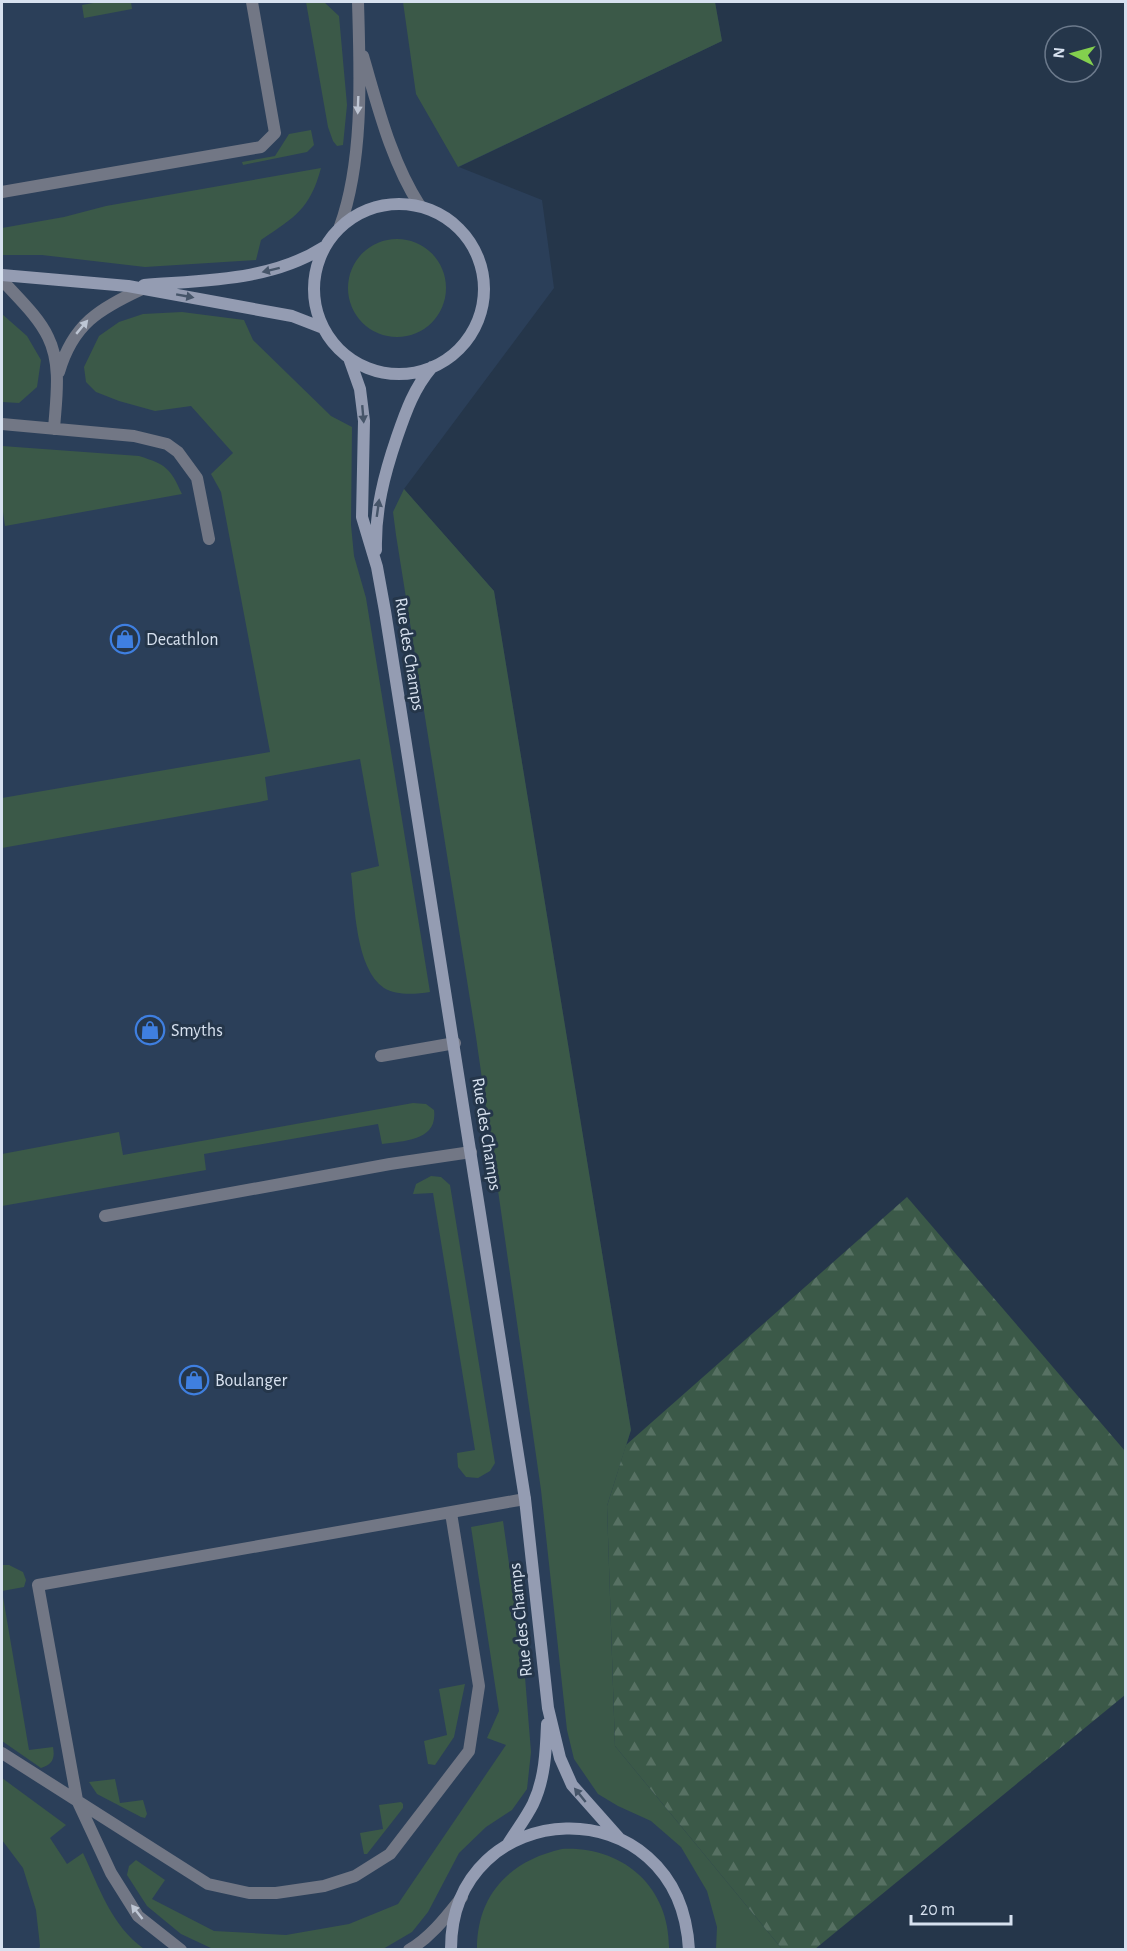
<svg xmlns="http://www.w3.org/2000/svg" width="1127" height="1951" font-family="'Alegreya Sans',sans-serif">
  <defs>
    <pattern id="forest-firs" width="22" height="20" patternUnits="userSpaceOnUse" patternTransform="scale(1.5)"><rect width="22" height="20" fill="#3b5948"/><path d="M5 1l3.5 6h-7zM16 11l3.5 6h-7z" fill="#577163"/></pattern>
  </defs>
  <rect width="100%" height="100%" fill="#25364a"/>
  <path fill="#2b3f59" d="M2,2H715L722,41L459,167L542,200L554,288L404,489L494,591L631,1430L607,1506L615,1746L782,1949L2,1950Z"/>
  <path fill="#3b5948" d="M99,2H131L132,9L84,18L82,5Z
    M306,2H324L339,16L347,105L343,145L337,146L333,141L328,127Z
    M403,2H715L722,41L458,167L416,94Z
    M311,130L314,145L307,152L243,165L242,162L275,156L289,134Z
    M321,168C310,209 295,217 261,240L256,260L145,267L42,255H2V228L64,217L106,206Z
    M348 288a49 49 0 1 1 98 0a49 49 0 1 1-98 0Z
    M182,312L244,320L253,340L331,416L352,427L351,525L354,556L366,598L430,992C416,994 397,996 384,988C355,968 355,905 351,873L379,866L360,759L265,777L268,800L259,802L2,848V798L270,752L221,492L211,474L233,453L191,406L155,411L119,401L96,392L86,382L84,367L99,336L119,322L143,314Z
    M2,314L27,336L41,360L37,387L19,403L2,402Z
    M2,446L139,456C167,465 170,468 182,494L5,526L2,505Z
    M404,489L494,591L631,1430L607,1506L615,1746L782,1949H716L717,1927L707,1891L681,1847L651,1821L618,1806L598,1794L574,1759L567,1730L541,1490L476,1037L396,535L393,512Z
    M413,1103L426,1104L434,1110C438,1141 404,1141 382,1144L378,1124L204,1154L206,1170L2,1206V1154L119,1132L123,1155Z
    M431,1176L441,1177L450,1185L495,1463L490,1471L478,1478L466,1477L458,1467L457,1453L475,1450L433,1193L413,1194L416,1184Z
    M503,1521L525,1677L531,1752L527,1789L512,1810L486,1827L459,1853L428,1912L412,1932L383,1949H213L181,1934L147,1906L127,1875L129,1866L136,1860L165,1880L152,1899L214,1931L286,1935L349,1924L398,1904L506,1745L487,1738L499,1711L471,1527Z
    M2,1565H9L23,1572L26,1580L24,1587L2,1591L29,1750L53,1747C55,1758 53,1764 41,1768L2,1741Z
    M465,1684L454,1737L435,1765L428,1764L424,1741L447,1735L439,1689Z
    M2,1778L66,1825L50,1838L67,1864L83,1853C100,1889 111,1925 144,1949H39L40,1946L36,1910L23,1868L2,1840Z
    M115,1779L120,1803L143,1800L147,1814L145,1818L141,1817L97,1794L89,1782Z
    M401,1802L403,1804V1808L367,1854H364L360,1833L383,1829L379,1805Z
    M562,1849C623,1846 670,1887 669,1949H477C477,1895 509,1861 562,1849Z"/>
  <path fill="url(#forest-firs)" d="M907,1197L1125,1451V1695L815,1949H782L615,1746L607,1506L626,1445Z"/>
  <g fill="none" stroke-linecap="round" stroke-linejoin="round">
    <path stroke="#727785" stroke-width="12" d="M363,56C378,107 391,161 420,206
      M2,192L261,147L275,133L252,2
      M340,226C364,160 360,72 358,2
      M2,280C18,298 38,316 48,337C62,365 56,399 54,429
      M59,372C73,324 99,309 142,289
      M2,424L134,436L167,444L178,452L197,478L209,539
      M381,1056L455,1043
      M105,1216L390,1164L471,1152
      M2,1753L208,1884L249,1893H276L324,1886L355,1876L390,1854L469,1751L479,1686L451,1513
      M181,1950L138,1916L111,1873L77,1800L38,1585L525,1499"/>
    <path stroke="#727785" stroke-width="12" d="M409,1950C431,1937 446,1917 462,1897"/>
    <path stroke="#949cb2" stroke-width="12" d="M314 289a85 85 0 1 1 170 0a85 85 0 1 1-170 0Z
      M2,275L128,286L292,316L323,328
      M144,285C205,280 271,281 324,247
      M349,358L360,389L364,421L362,517L377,567L385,611L525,1499L548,1708L560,1758L572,1785L619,1838
      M376,550C375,510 384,475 397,437C406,411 414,388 432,367
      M508,1844C516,1831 526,1818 533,1804C545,1779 546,1750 547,1724
      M451,1950C450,1794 680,1782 689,1950"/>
  </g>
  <defs><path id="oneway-solid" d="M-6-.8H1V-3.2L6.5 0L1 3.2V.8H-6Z" transform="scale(1.5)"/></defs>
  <g fill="#bec6d4">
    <use href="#oneway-solid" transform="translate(358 105) rotate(92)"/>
    <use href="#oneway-solid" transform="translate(82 327) rotate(-50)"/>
    <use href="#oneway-solid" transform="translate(137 1912) rotate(-128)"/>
  </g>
  <g fill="#465569">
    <use href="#oneway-solid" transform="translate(271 270) rotate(166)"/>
    <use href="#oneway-solid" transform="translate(185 296) rotate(10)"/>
    <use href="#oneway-solid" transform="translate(363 414) rotate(85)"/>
    <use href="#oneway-solid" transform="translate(378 508) rotate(-82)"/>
    <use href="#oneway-solid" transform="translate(580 1795) rotate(-129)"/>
  </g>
  <defs>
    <g id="shop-ring" transform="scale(1.5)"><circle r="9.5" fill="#25364a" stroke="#3f7fe0" stroke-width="1.5"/><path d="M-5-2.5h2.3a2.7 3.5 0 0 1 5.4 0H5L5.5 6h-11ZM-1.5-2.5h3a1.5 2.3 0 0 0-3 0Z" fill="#3f7fe0"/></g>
  </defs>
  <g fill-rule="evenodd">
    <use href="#shop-ring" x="125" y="639"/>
    <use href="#shop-ring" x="150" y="1030"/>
    <use href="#shop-ring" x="194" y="1380"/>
  </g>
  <g text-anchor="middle" stroke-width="6" stroke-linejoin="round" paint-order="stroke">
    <g font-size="18" fill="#d7e1ef" stroke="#25364a" text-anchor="start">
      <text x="146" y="645">Decathlon</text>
      <text x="171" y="1036">Smyths</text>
      <text x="215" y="1386">Boulanger</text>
    </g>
    <g font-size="18" fill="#d7e1ef" stroke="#25364a">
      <text transform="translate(410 654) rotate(81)" y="6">Rue des Champs</text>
      <text transform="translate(487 1134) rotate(81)" y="6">Rue des Champs</text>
      <text transform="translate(520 1620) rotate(-96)" y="6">Rue des Champs</text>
    </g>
  </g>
  <rect width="1127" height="1951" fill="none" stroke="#d7e1ef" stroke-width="6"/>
  <g transform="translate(1073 54) rotate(275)"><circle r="28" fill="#25364a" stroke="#6c7a8c" stroke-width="1.5"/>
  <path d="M0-4.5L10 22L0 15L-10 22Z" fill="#83d04e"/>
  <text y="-9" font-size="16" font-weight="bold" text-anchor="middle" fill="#d7e1ef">N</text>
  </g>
  <path d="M911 1915v9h100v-9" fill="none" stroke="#d7e1ef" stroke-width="3"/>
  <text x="920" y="1915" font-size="18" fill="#d7e1ef" stroke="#25364a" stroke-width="4.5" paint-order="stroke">20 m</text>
</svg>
